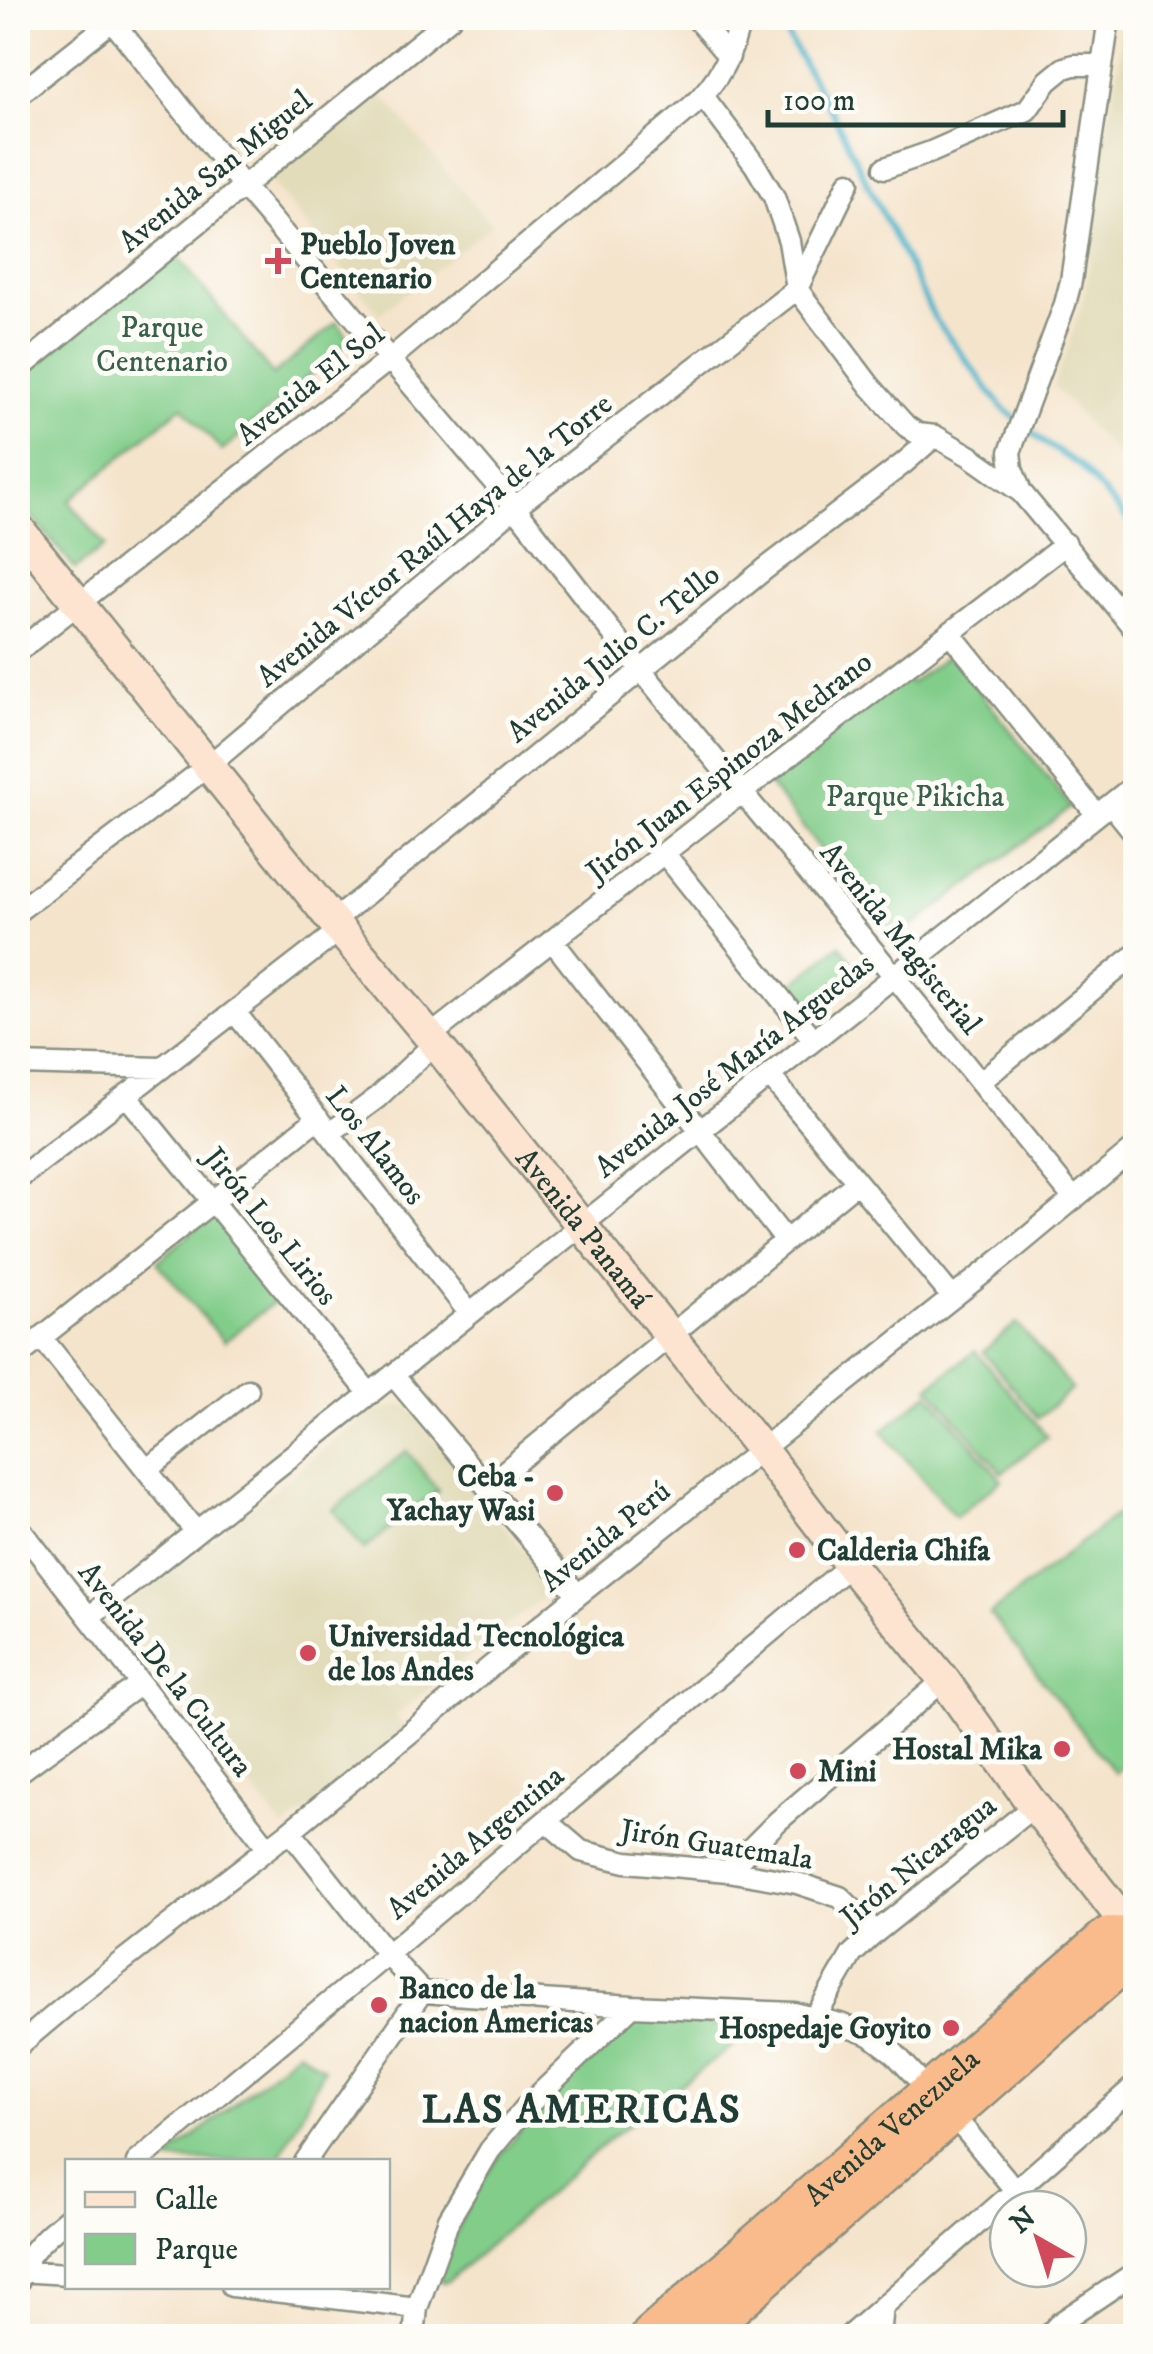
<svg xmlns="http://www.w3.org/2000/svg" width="1153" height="2354" font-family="'IM FELL DW Pica',serif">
  <rect width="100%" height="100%" fill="#fdfcf7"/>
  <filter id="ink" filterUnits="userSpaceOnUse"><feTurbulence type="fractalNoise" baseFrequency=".01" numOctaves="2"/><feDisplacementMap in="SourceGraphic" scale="20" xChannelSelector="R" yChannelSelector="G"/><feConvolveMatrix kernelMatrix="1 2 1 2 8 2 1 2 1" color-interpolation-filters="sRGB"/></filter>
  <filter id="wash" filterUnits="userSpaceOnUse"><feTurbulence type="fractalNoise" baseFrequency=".0048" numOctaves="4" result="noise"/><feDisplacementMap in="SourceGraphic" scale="40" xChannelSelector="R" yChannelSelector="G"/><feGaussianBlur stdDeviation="2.25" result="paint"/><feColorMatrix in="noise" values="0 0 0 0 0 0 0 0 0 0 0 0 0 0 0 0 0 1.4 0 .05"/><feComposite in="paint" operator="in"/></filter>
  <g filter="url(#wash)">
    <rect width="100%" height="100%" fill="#f5e4cc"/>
    <path fill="#e2dcba" d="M1126,18H1136L1135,475L1053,386L1069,346L1086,288L1106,135Z
      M379,91L491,225L379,314L270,181Z
      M399,1406H408L554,1588L395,1716L406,1730L284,1829L114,1615L228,1527L369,1413Z"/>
    <path fill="#82cd8a" stroke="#50855f" stroke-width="2.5" d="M173,251L273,375L337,322L350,340L222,451L182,406L69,501L105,546L75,569L18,500V380Z
      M950,654L1071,807L893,941L764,778L900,678L911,683Z
      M840,945L858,969V976L812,1014L804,1013L785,991Z
      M215,1212L279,1298L224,1342L157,1262Z
      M1017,1323L1072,1389L1038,1418L983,1352Z
      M975,1351L1047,1436L1002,1473L929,1387Z
      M929,1393L1002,1480L955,1517L882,1431Z
      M407,1451L438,1491L364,1549L333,1510Z
      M1135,1500V1756L1115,1773L990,1614Z
      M636,2015L758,2027L614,2135L448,2281L442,2282L438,2273C454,2236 470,2194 495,2162C536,2107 587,2062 636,2015Z
      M298,2050L324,2068L278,2161H165Z"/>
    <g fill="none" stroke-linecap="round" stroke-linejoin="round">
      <path stroke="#4cb4ca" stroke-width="6" d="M777,18L834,116L935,319L1002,407L1043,442L1079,465L1136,529"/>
    </g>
  </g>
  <g filter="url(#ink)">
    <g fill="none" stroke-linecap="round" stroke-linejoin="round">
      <g stroke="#8a9080" stroke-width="25">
        <path id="street" d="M110,18L244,187L515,507L641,670L894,976L1074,1199
          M696,18L729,57
          M18,95L116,18
          M703,96L755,165L774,197L789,241L797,289L870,386L906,426L918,434L935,436L970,456L1021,492L1136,631
          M885,168L931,152L1027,110L1048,81L1064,68L1074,65H1102
          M18,370L450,18
          M1021,492L1012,469L1010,452L1065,304L1071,281L1109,18
          M950,633L1097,815
          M18,651L389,360L691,107C717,83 734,53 740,18
          M1111,804L1136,835
          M664,853L814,1040
          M18,911L208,766L515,507L797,289L849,182
          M333,921L765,569L904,463L935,436
          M552,940L786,1241
          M235,1012L470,1314
          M430,1036L742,792L1066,544
          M18,1064L162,1068
          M770,1076L952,1297
          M980,1082L1136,954
          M126,1095L370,1394
          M330,1133L377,1098L435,1043
          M18,1179L340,930
          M41,1337L196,1532
          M18,1356L318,1118
          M393,1375L578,1595
          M147,1470L248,1390
          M487,1486L856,1183
          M18,1526L268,1848
          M89,1617L1136,784
          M18,1773L140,1684
          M546,1821L581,1851L626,1862L728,1871L797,1883L840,1897L876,1932
          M290,1831L388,1955L422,1992L632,2006L794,2013L840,2024L870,2035L894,2053L968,2133L1015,2190
          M728,1871L778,1821L944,1680
          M815,2018L852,1954L876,1932L1034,1806
          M18,2046L75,1998L290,1831L578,1595L1005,1256L1136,1147
          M137,2162L359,1978L850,1565
          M305,2162L422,1992
          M18,2271L68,2274
          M18,2282C23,2255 47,2235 68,2218
          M232,2286L417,2308
          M414,2336L417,2308L449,2219L490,2150L526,2107L632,2006
          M849,2336L1136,2085
          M880,2336L883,2306
          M1048,2336L1060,2323L1136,2272"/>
      </g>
      <g stroke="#8a9080" stroke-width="35">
        <g id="secondary">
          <path id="s1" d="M18,528L340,930L435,1043L761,1449L850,1565L944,1680L1028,1798L1136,1937"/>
        </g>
      </g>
      <g stroke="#8a9080" stroke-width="45">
        <g id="highway">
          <path id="s2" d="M652,2336L1109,1937L1136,1938"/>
          <path d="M697,2336L1127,1958L1136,1938"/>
        </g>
      </g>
      <use href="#street" stroke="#fff" stroke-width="20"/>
      <use href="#secondary" stroke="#fde4d1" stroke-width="30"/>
      <use href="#highway" stroke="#fabb8c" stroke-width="40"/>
    </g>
  </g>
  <g fill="#d1495b" stroke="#fdfcf7" stroke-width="4">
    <path d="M273 246h10v10h10v10h-10v10h-10v-10h-10v-10h10z"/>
    <circle cx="555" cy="1493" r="10"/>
    <circle cx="797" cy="1550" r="10"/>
    <circle cx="308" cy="1653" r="10"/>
    <circle cx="1062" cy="1749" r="10"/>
    <circle cx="798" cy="1771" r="10"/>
    <circle cx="379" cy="2005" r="10"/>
    <circle cx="951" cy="2028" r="10"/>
  </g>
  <g text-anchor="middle" stroke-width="10" stroke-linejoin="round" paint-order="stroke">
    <g font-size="30" fill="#1f3d34" stroke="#fdfcf7">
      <text transform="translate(215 171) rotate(-39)" y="10">Avenida San Miguel</text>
      <text transform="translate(310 384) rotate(-38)" y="10">Avenida El Sol</text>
      <text transform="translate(434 540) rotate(-39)" y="10">Avenida Víctor Raúl Haya de la Torre</text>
      <text transform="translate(613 653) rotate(-39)" y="10">Avenida Julio C. Tello</text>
      <text transform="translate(729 766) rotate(-38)" y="10">Jirón Juan Espinoza Medrano</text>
      <text transform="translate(901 938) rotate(51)" y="10">Avenida Magisterial</text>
      <text transform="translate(734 1065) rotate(-38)" y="10">Avenida José María Arguedas</text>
      <text transform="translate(376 1145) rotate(52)" y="10">Los Alamos</text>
      <text transform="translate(271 1226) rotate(51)" y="10">Jirón Los Lirios</text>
      <text dy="10" stroke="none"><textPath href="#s1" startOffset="900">Avenida Panamá</textPath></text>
      <text transform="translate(605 1536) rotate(-39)" y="10">Avenida Perú</text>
      <text transform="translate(166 1669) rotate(52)" y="10">Avenida De la Cultura</text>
      <text transform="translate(475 1842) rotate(-40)" y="10">Avenida Argentina</text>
      <text transform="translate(717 1844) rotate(9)" y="10">Jirón Guatemala</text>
      <text transform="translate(918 1861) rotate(-39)" y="10">Jirón Nicaragua</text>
      <text dy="10" stroke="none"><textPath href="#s2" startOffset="318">Avenida Venezuela</textPath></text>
    </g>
    <g font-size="30" font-weight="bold" fill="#1f3d34" stroke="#fdfcf7" text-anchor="start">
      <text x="300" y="254">Pueblo Joven<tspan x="300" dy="34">Centenario</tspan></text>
      <text x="535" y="1486" text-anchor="end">Ceba -<tspan x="535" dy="34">Yachay Wasi</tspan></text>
      <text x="817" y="1560">Calderia Chifa</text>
      <text x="328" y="1646">Universidad Tecnológica<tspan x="328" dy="34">de los Andes</tspan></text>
      <text x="1042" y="1759" text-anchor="end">Hostal Mika</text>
      <text x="818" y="1781">Mini</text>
      <text x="399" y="1998">Banco de la<tspan x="399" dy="34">nacion Americas</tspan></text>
      <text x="931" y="2038" text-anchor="end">Hospedaje Goyito</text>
    </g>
    <g font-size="30" fill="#38614a" stroke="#fdfcf7">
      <text x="162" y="337">Parque<tspan x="162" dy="34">Centenario</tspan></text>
      <text x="915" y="806">Parque Pikicha</text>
    </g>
    <g font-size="40" font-weight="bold" letter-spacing="2.5" fill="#1f3d34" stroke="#fdfcf7">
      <text x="582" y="2122">LAS AMERICAS</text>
    </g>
  </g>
  <rect width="1153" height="2354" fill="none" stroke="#fdfcf7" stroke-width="60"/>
  <rect x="65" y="2159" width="325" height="130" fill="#fdfcf7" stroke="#a4b0a9" stroke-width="2.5"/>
  <rect x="85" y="2192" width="50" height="15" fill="#fde4d1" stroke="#a4b0a9" stroke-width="2.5"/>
  <text x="155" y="2209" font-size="30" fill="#1f3d34">Calle</text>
  <rect x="85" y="2234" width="50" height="30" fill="#82cd8a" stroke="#a4b0a9" stroke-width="2.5"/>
  <text x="155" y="2259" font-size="30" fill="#1f3d34">Parque</text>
  <g transform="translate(1038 2239) rotate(321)"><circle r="48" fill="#fdfcf7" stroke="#a4b0a9" stroke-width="2.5"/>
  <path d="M0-8L18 38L0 25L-18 38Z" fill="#d1495b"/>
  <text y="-15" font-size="28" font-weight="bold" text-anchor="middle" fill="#1f3d34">N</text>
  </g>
  <path d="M768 110v15h295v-15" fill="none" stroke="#1f3d34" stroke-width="5"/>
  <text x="783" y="110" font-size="30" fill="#1f3d34" stroke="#fdfcf7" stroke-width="8" paint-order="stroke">100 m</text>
</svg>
